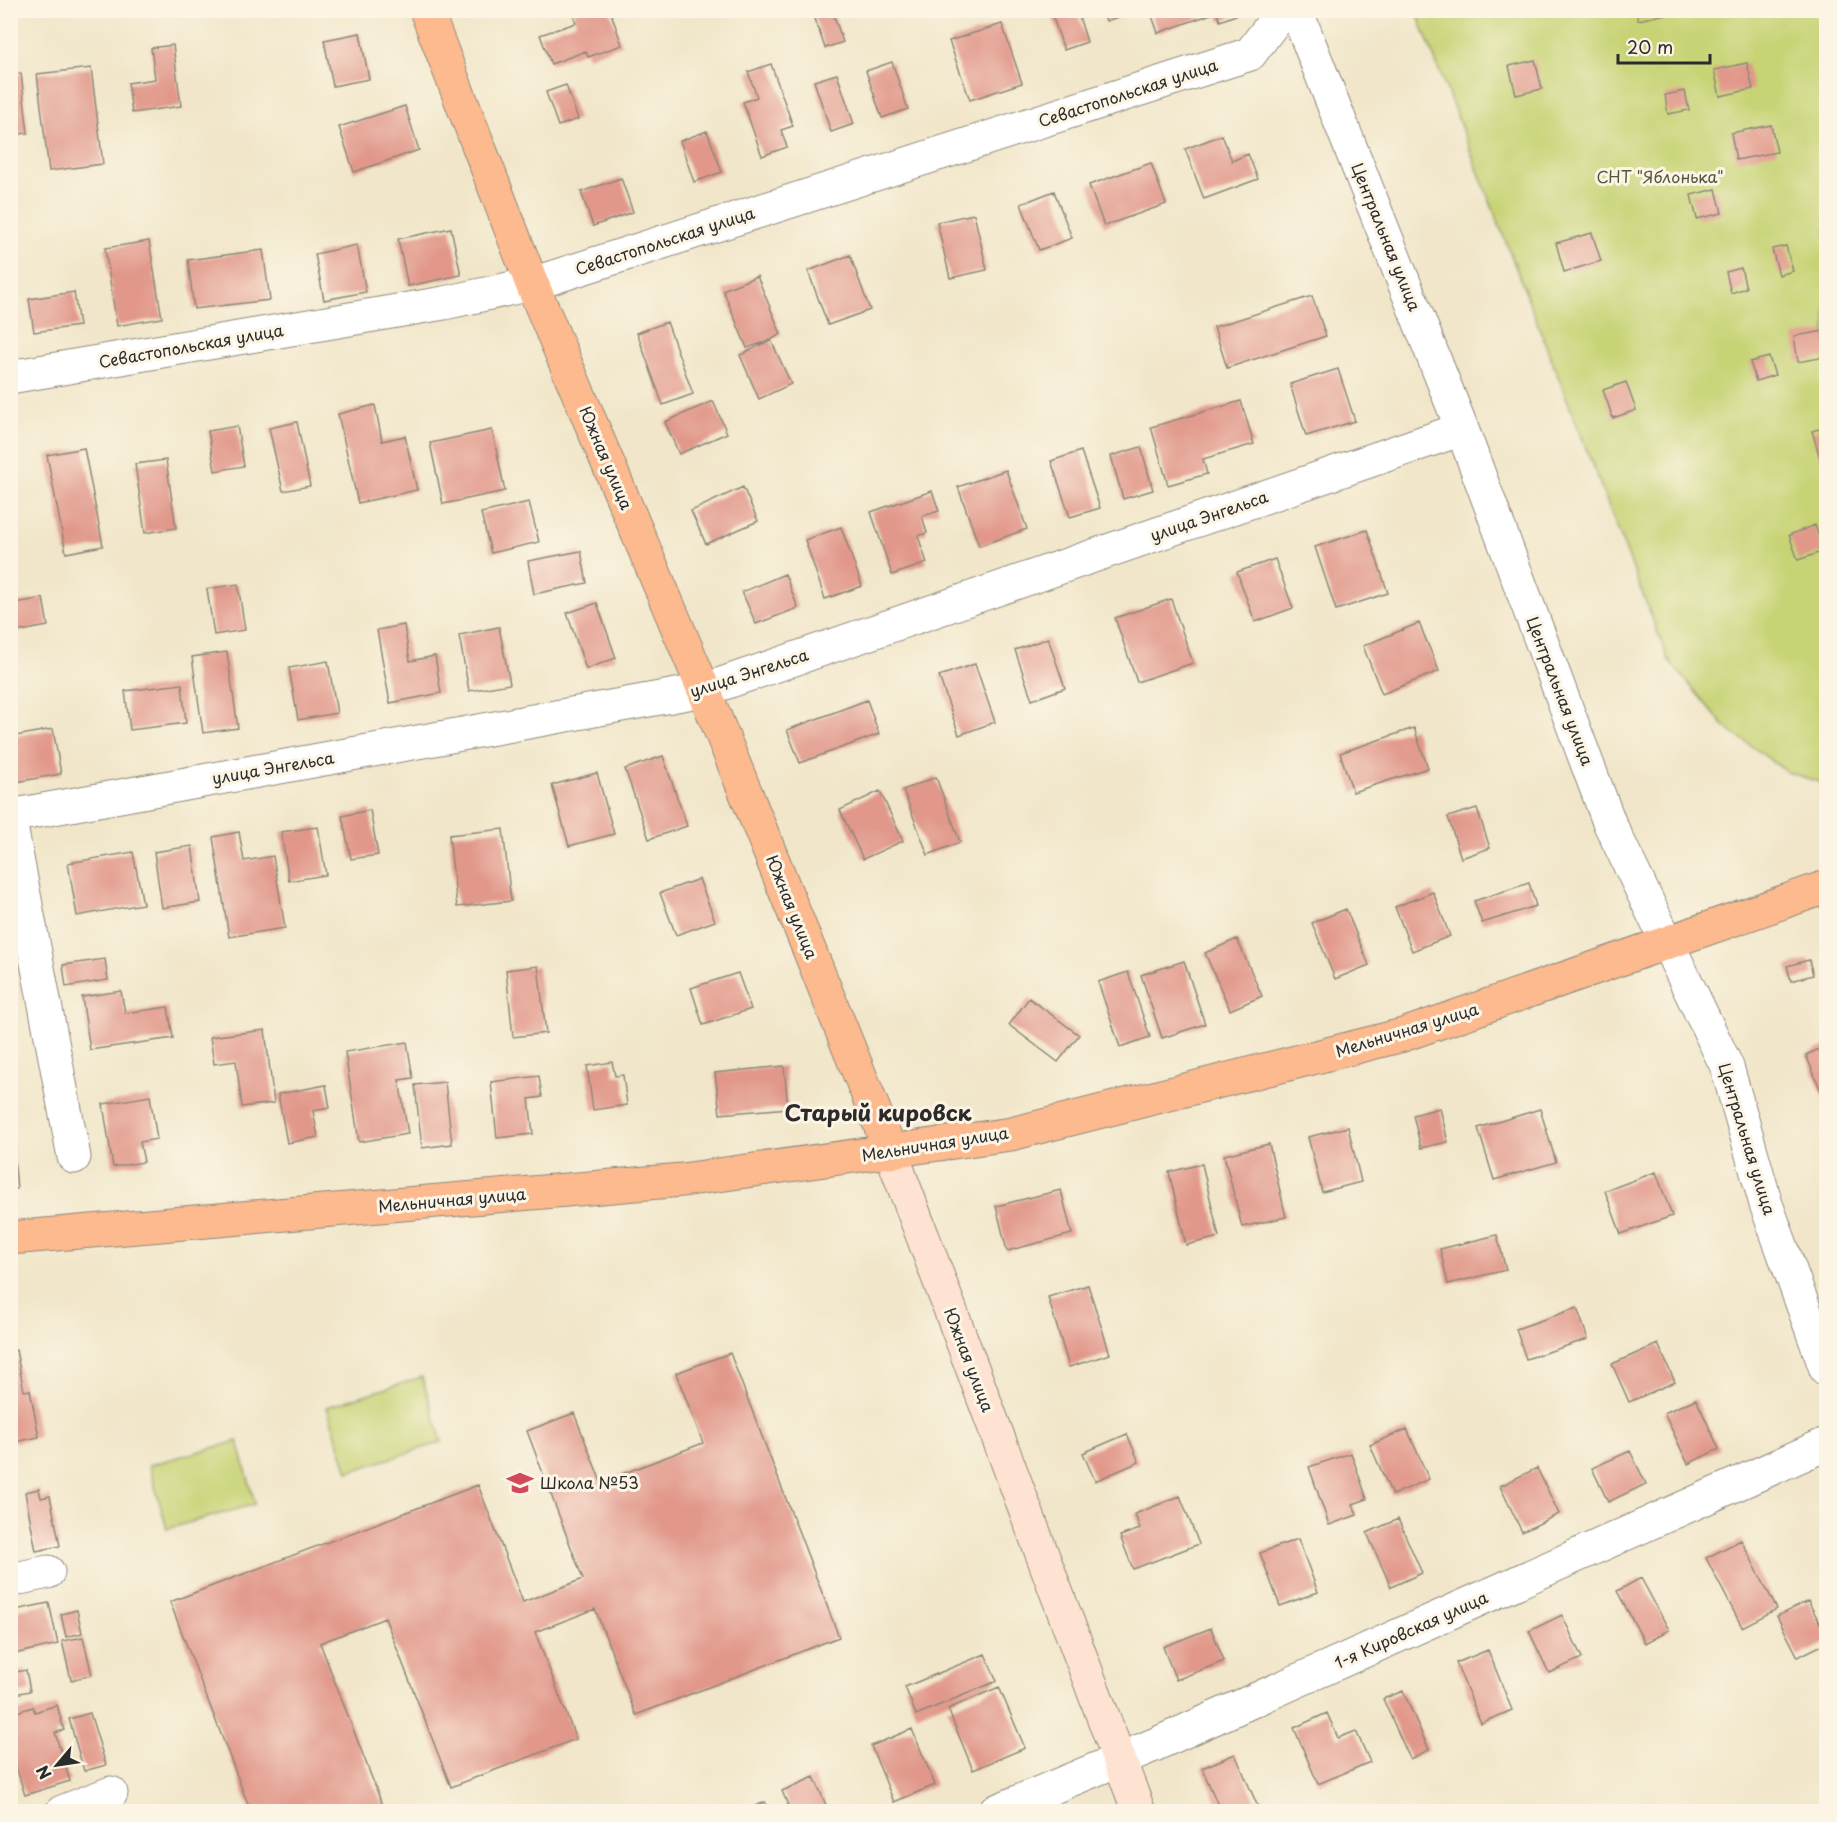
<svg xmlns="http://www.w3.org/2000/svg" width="1837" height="1822" font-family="'Playpen Sans',sans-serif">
  <rect width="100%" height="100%" fill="#fcf5e5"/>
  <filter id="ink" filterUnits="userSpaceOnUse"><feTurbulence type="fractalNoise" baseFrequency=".0167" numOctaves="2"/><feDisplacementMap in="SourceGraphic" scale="12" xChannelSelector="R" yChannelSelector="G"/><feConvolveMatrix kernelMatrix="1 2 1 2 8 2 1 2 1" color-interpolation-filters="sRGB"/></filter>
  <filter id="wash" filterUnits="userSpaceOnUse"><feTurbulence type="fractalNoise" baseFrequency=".008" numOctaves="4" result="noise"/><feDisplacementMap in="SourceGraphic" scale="24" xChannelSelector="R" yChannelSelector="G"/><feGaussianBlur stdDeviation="1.35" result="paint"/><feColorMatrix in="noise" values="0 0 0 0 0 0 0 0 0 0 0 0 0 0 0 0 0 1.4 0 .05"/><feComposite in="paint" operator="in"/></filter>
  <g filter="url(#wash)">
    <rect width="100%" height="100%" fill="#f1e6c9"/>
    <path fill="#c7d375" stroke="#797f50" stroke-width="1.5" d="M1416,11H1826V784L1787,772L1724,726L1668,659Z
      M422,1377L442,1442L348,1472L327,1407Z
      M238,1441L255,1504L167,1529L149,1465Z"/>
    <g id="blocks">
      <path fill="#e1988a" d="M579,10H610L622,45L588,57L586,51L551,64L540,35L576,23L573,13Z
        M812,10H832L843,42L825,48Z
        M1054,10H1077L1087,42L1064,50L1051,12Z
        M1102,10H1131V13L1106,21Z
        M1150,10H1240L1241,13L1220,21L1217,12L1158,33Z
        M1636,10H1670L1671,13L1638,20Z
        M1002,24L1022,83L970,100L949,41Z
        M360,33L369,79L333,86L324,40Z
        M173,45L181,106L132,113L128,83L155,79L151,48Z
        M1535,60L1542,89L1516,95L1509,66Z
        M892,62L908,109L882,118L866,71Z
        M1747,63L1753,89L1720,96L1714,70Z
        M771,64L793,126L781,130L787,147L762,156L743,102L757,97L748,72Z
        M91,68L103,164L49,171L37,74Z
        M21,73L28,133L10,135V74Z
        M837,74L854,124L831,132L814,81Z
        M566,85L578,119L558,126L546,92Z
        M1685,91L1689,110L1668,114L1665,95Z
        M405,106L419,150L354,172L339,127Z
        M1771,125L1777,152L1736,160L1731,133Z
        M707,131L722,172L694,182L680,141Z
        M1222,135L1232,161L1248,154L1258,179L1204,199L1185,149Z
        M1151,163L1166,204L1104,226L1089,185Z
        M621,178L633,212L593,226L581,192Z
        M1716,189L1722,213L1697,219L1691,195Z
        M1054,191L1072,238L1039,250L1021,204Z
        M974,214L987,270L950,278L937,222Z
        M451,228L461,275L408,286L398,239Z
        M1592,233L1601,261L1564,272L1556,243Z
        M149,241L162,318L117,326L105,248Z
        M357,245L366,292L324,300L315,254Z
        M1786,246L1793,271L1779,275L1772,249Z
        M263,250L270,300L194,309L188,260Z
        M850,255L870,310L828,325L808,271Z
        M1741,268L1746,288L1731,293L1726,272Z
        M757,276L781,334L771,340L747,348L723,290Z
        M74,292L79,326L34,332L29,299Z
        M1312,296L1326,336L1227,368L1214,327Z
        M667,322L693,394L663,405L637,333Z
        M1825,331L1826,357L1798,362L1794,336Z
        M771,340L791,384L759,399L740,355Z
        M1769,357L1775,375L1756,381L1750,362Z
        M1338,369L1355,421L1306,436L1290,384Z
        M1626,382L1636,410L1613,418L1603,390Z
        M713,401L727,433L679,454L665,422Z
        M1241,401L1254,444L1203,459L1207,474L1168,485L1151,427Z
        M375,405L382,441L405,436L417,490L358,503L338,414Z
        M297,422L310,486L283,491L269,428Z
        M237,426L244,466L215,471L208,431Z
        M1826,427V478L1812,431Z
        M492,430L505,491L443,504L430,443Z
        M1141,447L1153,490L1123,499L1111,456Z
        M84,448L103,546L66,553L47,455Z
        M1081,451L1100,508L1070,517L1051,461Z
        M166,460L176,528L145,533L135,464Z
        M1006,470L1027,529L979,546L958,487Z
        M743,487L758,521L706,544L691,511Z
        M932,491L939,511L922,516L927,533L918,536L927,563L892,575L871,512Z
        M529,502L539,542L491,553L481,513Z
        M1815,525L1824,551L1798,560L1789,535Z
        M841,527L862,586L825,599L805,540Z
        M1367,530L1388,593L1336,610L1315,547Z
        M581,551L587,583L534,594L528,561Z
        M1275,559L1293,608L1255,622L1237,572Z
        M785,574L798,608L756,624L742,592Z
        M238,584L245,630L214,635L207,589Z
        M43,598L48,626L10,633V604Z
        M1171,599L1193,663L1137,682L1115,618Z
        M597,603L616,658L586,669L567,613Z
        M1419,623L1439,671L1382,694L1363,646Z
        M404,625L410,661L435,656L441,693L390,703L377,630Z
        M499,627L510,684L469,691L459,635Z
        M1048,638L1065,688L1032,700L1015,650Z
        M227,652L238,728L203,733L192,657Z
        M328,661L337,713L298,720L289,668Z
        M975,664L995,722L959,735L939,676Z
        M182,684L186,723L130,730L125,691Z
        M867,700L879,734L800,763L787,730Z
        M1414,728L1428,768L1353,792L1340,753Z
        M53,729L61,774L10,783V737Z
        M663,756L687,826L649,839L625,769Z
        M597,773L614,834L569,846L552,785Z
        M936,777L960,842L928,855L903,790Z
        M880,791L903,841L863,859L840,810Z
        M1477,808L1490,848L1461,858L1448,817Z
        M370,810L378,855L351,859L342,816Z
        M318,827L326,875L289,881L281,832Z
        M503,829L511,901L457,907L449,835Z
        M239,832L244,861L273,856L285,928L229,937L213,837Z
        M192,846L200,902L162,908L154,852Z
        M133,852L143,904L77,916L68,863Z
        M699,879L715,921L676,935L660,893Z
        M1529,883L1536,906L1482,923L1474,901Z
        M1433,892L1450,936L1412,951L1395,907Z
        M1346,909L1369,965L1335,979L1312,923Z
        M1237,939L1262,996L1230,1010L1205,953Z
        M105,959L108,980L66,987L63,965Z
        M1809,960L1813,975L1791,981L1787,966Z
        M1184,961L1205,1024L1162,1038L1141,975Z
        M538,966L546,1033L513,1037L506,970Z
        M1128,972L1150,1037L1120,1047L1098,982Z
        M738,973L751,1009L703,1025L691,988Z
        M121,991L125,1013L168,1007L173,1038L90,1050L82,997Z
        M1029,998L1079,1035L1058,1062L1009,1025Z
        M265,1030L274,1103L242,1107L236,1061L214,1064L210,1037Z
        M407,1042L413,1078L399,1080L408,1134L359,1142L345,1052Z
        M1826,1046V1103L1806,1055Z
        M612,1062L615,1076L623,1075L627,1105L593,1110L587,1066Z
        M784,1066L788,1108L720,1114L715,1073Z
        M539,1076L542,1097L529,1099L533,1134L497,1138L491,1082Z
        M445,1082L452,1144L422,1148L415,1085Z
        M326,1085L330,1108L313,1111L318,1137L287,1143L278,1094Z
        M150,1096L157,1139L140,1142L144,1162L113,1167L103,1104Z
        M1440,1108L1448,1142L1421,1148L1413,1115Z
        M1540,1109L1556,1162L1494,1180L1478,1128Z
        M1348,1127L1361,1182L1322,1192L1308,1137Z
        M10,1134H12L17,1189H10Z
        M1269,1144L1286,1217L1242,1227L1224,1155Z
        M1202,1164L1219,1237L1186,1245L1169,1172Z
        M1656,1172L1672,1216L1621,1234L1605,1191Z
        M1061,1190L1072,1234L1007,1251L996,1206Z
        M1497,1235L1506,1270L1448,1284L1440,1249Z
        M1088,1285L1110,1354L1069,1367L1048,1297Z
        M1577,1308L1588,1339L1526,1359L1516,1329Z
        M1658,1344L1675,1382L1629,1402L1612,1364Z
        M16,1350L24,1391L30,1390L39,1437L14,1442L10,1422V1351Z
        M730,1353L839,1637L636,1715L595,1609L535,1632L576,1739L451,1787L385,1618L320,1643L385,1812H251L170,1602L478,1485L523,1602L583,1579L527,1431L574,1413L601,1482L703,1443L676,1373Z
        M1696,1399L1719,1449L1688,1464L1664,1413Z
        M1407,1429L1429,1479L1392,1495L1370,1445Z
        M1127,1434L1139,1462L1095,1481L1083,1453Z
        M1630,1451L1646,1484L1608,1502L1592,1468Z
        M1351,1453L1367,1499L1353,1504L1357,1515L1329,1525L1309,1467Z
        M1537,1468L1559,1514L1522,1532L1500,1486Z
        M39,1489L41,1498L50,1496L60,1546L36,1551L25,1492Z
        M1180,1496L1199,1544L1133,1569L1120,1536L1140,1529L1135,1514Z
        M1398,1519L1422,1573L1391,1587L1367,1533Z
        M1298,1539L1318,1592L1280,1606L1260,1553Z
        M1741,1540L1777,1609L1742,1627L1706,1558Z
        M1641,1578L1669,1630L1645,1643L1617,1591Z
        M1808,1601L1820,1623L1826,1620V1643L1798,1657L1777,1616Z
        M49,1603L58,1644L10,1655V1611Z
        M77,1610L82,1633L66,1637L61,1614Z
        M1562,1615L1582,1658L1549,1673L1529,1631Z
        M1211,1628L1224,1661L1176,1680L1163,1647Z
        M83,1637L92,1675L71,1680L62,1641Z
        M1488,1650L1512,1710L1481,1723L1456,1663Z
        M985,1654L997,1681L916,1715L905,1687Z
        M26,1670L30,1691L10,1695V1673Z
        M999,1687L1025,1748L973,1770L948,1709Z
        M1403,1691L1429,1750L1410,1759L1383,1699Z
        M57,1705L64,1730L55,1733L70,1781L25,1795L10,1748V1714L33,1707L35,1712Z
        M90,1713L106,1765L84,1771L69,1719Z
        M1327,1713L1338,1738L1356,1731L1370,1762L1318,1784L1294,1728Z
        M912,1729L935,1785L894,1802L871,1746Z
        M1235,1754L1258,1807L1248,1812H1221L1202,1768Z
        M814,1777L829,1812H791L782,1791Z
        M765,1802L769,1811H742Z
        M702,1805L705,1811H687Z"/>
    </g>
  </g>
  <g filter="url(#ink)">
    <use href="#blocks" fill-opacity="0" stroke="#8e887a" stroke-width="1.5"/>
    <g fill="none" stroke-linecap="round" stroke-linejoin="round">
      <g stroke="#8e887a" stroke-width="35">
        <path id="street" d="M1296,10L1462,429L1609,822L1727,1067L1766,1204L1826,1369
          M10,377L444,303L532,284L1250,54L1283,10
          M10,816L704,690L1462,429
          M10,821L74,1157
          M10,1580L48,1572
          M62,1812L111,1793
          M994,1812L1154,1745L1826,1444"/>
      </g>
      <g stroke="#8e887a" stroke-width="35">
        <path id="secondary" d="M891,1152L1139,1812"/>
      </g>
      <g stroke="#8e887a" stroke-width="35">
        <path id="primary" d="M426,10L532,284L704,690L891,1152
          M10,1238L682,1180L1011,1134L1403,1035L1826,887"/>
      </g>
      <use href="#street" stroke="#fff" stroke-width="33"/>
      <use href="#secondary" stroke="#fee3d2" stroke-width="33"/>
      <use href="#primary" stroke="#fcba8e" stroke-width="33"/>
    </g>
  </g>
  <defs>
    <g id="school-bare" transform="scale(2.07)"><path d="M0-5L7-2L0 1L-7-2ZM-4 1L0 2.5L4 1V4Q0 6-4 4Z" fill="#d1495b" stroke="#fcf5e5" stroke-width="2.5" paint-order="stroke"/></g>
  </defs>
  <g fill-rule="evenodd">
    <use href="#school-bare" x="520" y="1483"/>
  </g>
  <g text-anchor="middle" stroke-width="6" stroke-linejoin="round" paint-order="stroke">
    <g font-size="16" fill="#2b2b2b" stroke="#fcf5e5">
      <text transform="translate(1128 93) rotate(-18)" y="6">Севастопольская улица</text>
      <text transform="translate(1386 237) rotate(68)" y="6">Центральная улица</text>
      <text transform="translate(665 241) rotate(-18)" y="6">Севастопольская улица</text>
      <text transform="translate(191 346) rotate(-10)" y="6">Севастопольская улица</text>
      <text transform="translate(606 458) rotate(67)" y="6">Южная улица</text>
      <text transform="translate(1209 516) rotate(-19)" y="6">улица Энгельса</text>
      <text transform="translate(749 673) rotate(-18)" y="6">улица Энгельса</text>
      <text transform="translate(1560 691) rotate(69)" y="6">Центральная улица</text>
      <text transform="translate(273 768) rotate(-10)" y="6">улица Энгельса</text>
      <text transform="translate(792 907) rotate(68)" y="6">Южная улица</text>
      <text transform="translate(1407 1030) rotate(-17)" y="6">Мельничная улица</text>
      <text transform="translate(1747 1139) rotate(73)" y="6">Центральная улица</text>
      <text transform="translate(935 1144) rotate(-9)" y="6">Мельничная улица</text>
      <text transform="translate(452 1200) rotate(-5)" y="6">Мельничная улица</text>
      <text transform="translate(969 1360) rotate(69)" y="6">Южная улица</text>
      <text transform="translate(1411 1630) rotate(-24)" y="6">1-я Кировская улица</text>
    </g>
    <g font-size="16" fill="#52553e" stroke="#fcf5e5">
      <text x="1660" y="183">СНТ "Яблонька"</text>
    </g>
    <g font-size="16" fill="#2b2b2b" stroke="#fcf5e5" text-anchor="start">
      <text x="540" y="1489">Школа №53</text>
    </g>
    <g font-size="22" font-weight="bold" fill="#2b2b2b" stroke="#fcf5e5">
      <text x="878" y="1121">Старый кировск</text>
    </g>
  </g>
  <rect width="1837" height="1822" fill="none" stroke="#fcf5e5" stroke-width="36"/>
  <g transform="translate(57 1765) rotate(241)" stroke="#fcf5e5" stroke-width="4.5" paint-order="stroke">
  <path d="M0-4.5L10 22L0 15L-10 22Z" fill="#2b2b2b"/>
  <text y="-9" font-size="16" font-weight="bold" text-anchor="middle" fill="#2b2b2b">N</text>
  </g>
  <path d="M1618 54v9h92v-9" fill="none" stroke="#2b2b2b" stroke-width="3"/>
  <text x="1627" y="54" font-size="18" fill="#2b2b2b" stroke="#fcf5e5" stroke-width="4.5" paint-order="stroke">20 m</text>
</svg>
